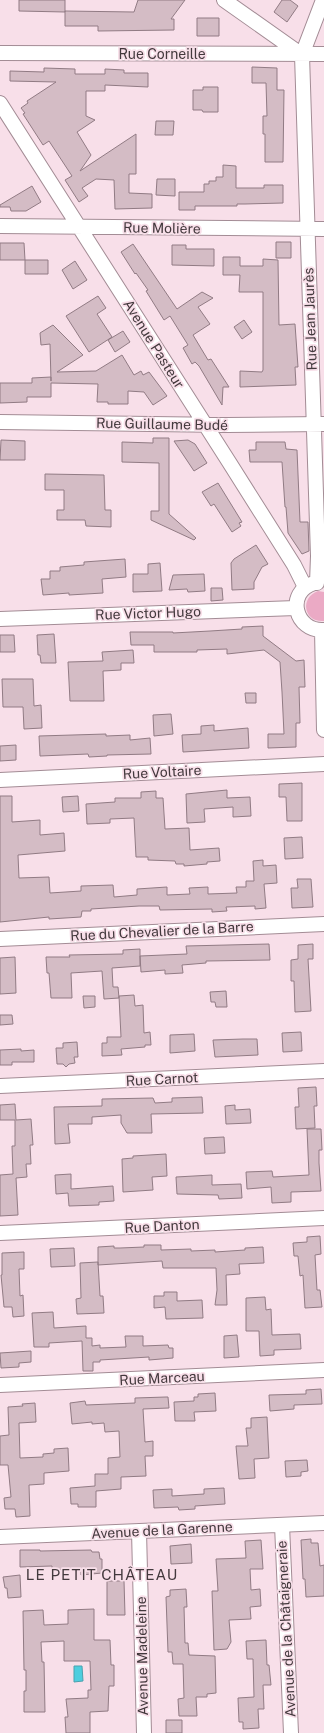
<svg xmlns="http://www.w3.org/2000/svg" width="324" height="1733" font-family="'Public Sans',sans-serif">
  <rect width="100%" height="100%" fill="#f8dfe9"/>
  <path fill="#ebaac5" d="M318,591L324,592V621C304,623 299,598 318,591Z"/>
  <path fill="#4ecedf" stroke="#4ba1ae" d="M74,1666H82L83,1681L74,1682Z"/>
  <path fill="#d4bcc5" stroke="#917b84" d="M19,0H65V12L19,11Z
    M138,0H185L171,19H174V30L98,31V26H65V11L134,12Z
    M282,0H290L298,6L287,22L274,12Z
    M197,18H219V36H197Z
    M252,67L277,68V90H284L283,162H265V134H263V116H267L266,83H252Z
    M44,68L75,69V74H105V69L124,70V73H148V87L105,85V91H86V116L95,120L77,132L91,155L80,171L136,134V174H129V193L152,194V208L115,209L114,180L96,179L82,188L88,196L79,202L65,180L72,176L49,141L43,145L23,114L25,113L21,108L28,103L27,101L56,82L10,81V71L44,72Z
    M203,87H218V112H203L202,110H193V90H203Z
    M156,121H174L173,135H155Z
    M223,165L236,166V188H264V185H283V203L245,204H237V206H195V210H179V192H204V184H209V181H216V177H223Z
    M157,179H175V196L156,195Z
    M32,186L41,202L26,211H11L10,207H0V205Z
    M276,242H291V258H276Z
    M0,243H24L25,260H0Z
    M133,244L177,309L202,292L213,298L198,307L210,324L193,335L208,360L211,359L229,387H223L222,405L199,366L195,362L192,364L183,348L188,345L170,316L164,320L146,291L148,290L136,273L135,274L121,252Z
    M172,245H186V249H214V266L172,265Z
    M223,257H240V266H263V259L278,260L279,325L295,324L298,367H295L296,385L240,387V371L262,372L263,370V292H239L240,275H223Z
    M25,260H48V274H25Z
    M75,261L87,280L73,289L62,270Z
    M98,296L106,308L97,314L112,337L89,352L66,316Z
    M244,320L252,332L242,339L234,327Z
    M53,325L83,355L57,372L96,371L122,355L134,375L141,371L143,375L149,372L167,396L153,405L144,392L128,391V404H108V402H97L98,384L51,383V397H27V402L0,403V383H32V378L51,377V381L50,344L41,345L40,333Z
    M123,331L130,342L115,352L108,340Z
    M153,438H169V514L196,538L194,540L151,520V511H159V463L122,462V442L153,443Z
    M1,440L25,441V460H0Z
    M188,440L195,444L207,463L194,471L174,441Z
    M256,442H285L286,449L297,450L300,522H308L309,551L302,554L288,533L286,507H285L282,462H250L249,450H256Z
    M45,474L104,475L105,510H111V527L86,526L85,520H57V510H64V490H45Z
    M218,483L242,522L239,523L241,526L232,532L214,504L211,506L202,492Z
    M256,545L268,564L262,567L254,582V589L232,590L231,563L234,559Z
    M125,559L126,577L102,579L103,593L69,595V593L43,595L41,579H50V571H60V567L84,565V562Z
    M160,563L162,591L133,592V574H148V564Z
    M204,574L205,591L188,592L187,589L169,590L173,575Z
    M211,588H222L223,600L211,601Z
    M263,626V636L296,661L304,660L305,687H299L300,723H296V747L268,748V734H284L282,692L280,662L264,650L227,654V649L197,650V652H154V645H131L130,632H173V633L210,631L242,629V627Z
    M54,634L56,663H41L40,655H38L37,635Z
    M0,635H14L15,652H0Z
    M133,650L134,663H121V670L103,671L104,701H70L68,662L103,661L102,652Z
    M2,679H33L34,706L41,705L42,728L24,729L23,707H3Z
    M245,693H256V703H246Z
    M171,714L173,734L154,736L153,715Z
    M214,725V731L248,728L249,748L183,752L182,735L201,734V726Z
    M106,734V736L130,735V740L150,738L151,754L107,755V756L89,757L88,754L40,756L39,736Z
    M16,745V760L0,761V746Z
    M302,783V821H287L286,797H279V784Z
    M227,790V798L250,797L251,816L233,817V807L204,809L205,822L187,823L186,794Z
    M156,791V798H163L165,829L189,828L190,850L219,848L220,861L207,862V864L184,866V864H176L175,861L148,860V857H136L134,818L110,819V823L87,824L86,804L115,802V798H141V792Z
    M0,796H12V822L40,820V835L64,833L65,851L18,855L19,878L49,877L50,893L81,891V886L113,885L114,897L137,895V889L167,887V895L190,894L189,888L208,887V894L237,893L236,887H246V881H254L253,861L263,860V866L276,865L277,883L264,884L266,908L255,909V906L226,907L227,911L212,912V909L160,910L159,906H139L91,909V911H82L81,917L49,919V917L0,922Z
    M78,796L79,811L63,812L62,797Z
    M302,837L303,858L285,859L284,838Z
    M297,879H311L313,907L292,908L291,888H298Z
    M269,944L270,960L206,961V963L182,965L183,973L165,974V970L141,972L140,956L187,954L186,946Z
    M313,944V959H308L311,1011L295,1012L294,981H291V960L298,959V945Z
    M140,949V966L112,968L113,987H118L119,998L104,999L102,971L71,973L72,998H51L49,973H47L46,957H70L69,955L123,954V950Z
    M15,957L16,993L0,994V958Z
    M226,991L227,1007H216L215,1002H211L210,992Z
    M134,995L135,1006L143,1005L144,1033L150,1032L151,1045H145V1047L121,1049L122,1055L102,1056V1043H107V1037H121L119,996Z
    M83,996H95V1007L84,1008Z
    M0,1015H12L13,1024L0,1025Z
    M301,1032L302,1051L283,1052L282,1033Z
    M194,1034L195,1051L170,1053V1035Z
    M243,1039H257L258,1055L215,1057L213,1040Z
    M77,1042L78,1057H74L75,1063L69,1064L66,1067L63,1064H57L56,1048H63V1043Z
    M21,1049V1051L34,1050V1062H12V1065H0V1050Z
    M316,1087L317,1106H314L315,1128L296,1129L295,1107H299L298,1088Z
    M202,1097L203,1113L151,1114L152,1133H127L121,1123V1115L92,1117V1124H68L70,1143L55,1144L54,1107L102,1106V1099L153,1098L155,1103L172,1102V1098Z
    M15,1104L16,1120L31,1119L33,1145H30L31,1164H26L27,1177L16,1178L18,1215L0,1216V1175L13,1174L12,1146H15V1120H0V1105Z
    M235,1105V1110L250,1109L251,1123L226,1124L225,1106Z
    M307,1129H321L322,1150H319V1163L321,1191L291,1192V1202L272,1203L271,1187L247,1189L246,1172L272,1171L273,1177L309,1175Z
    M224,1137L225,1153L205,1154L204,1138Z
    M166,1154L167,1176L152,1177L153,1190L123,1192L122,1159L133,1158V1156Z
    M71,1174V1189L113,1186L114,1201L99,1202V1205L69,1206L68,1193L56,1194L55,1175Z
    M212,1175V1185L241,1184L242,1198L219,1199L218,1195L177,1194L176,1177Z
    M320,1236L321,1254L315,1255L317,1290H320L322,1307L305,1308L303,1275L300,1276L298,1256H294L293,1243L307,1242V1237Z
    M144,1245H161V1250L191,1249V1251L215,1250V1252L245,1250V1248L263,1247L264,1263L239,1264L240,1274L226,1275L227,1305H215L217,1290L216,1268H163L162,1261L98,1265V1247L114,1246V1248H120L144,1247Z
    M74,1248L75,1266L51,1267L50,1249Z
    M24,1252V1269H19L20,1296L23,1295L24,1316L13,1317L12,1307H4L1,1275H2V1253Z
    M98,1262L100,1296H103L104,1313L77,1314L76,1299L81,1298L80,1263Z
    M164,1292H177V1301L202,1300L203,1318L166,1319L165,1307L154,1308V1296H164Z
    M265,1297L266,1310L271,1309L272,1335L300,1334L301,1349L274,1350V1355L260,1356L259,1331H246V1298Z
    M53,1312L54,1328L86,1326V1338H92V1346L100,1345V1348L126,1347L125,1336H143V1346L168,1345L169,1348H173V1358L149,1360V1357L100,1360V1362H93V1371H83L82,1341L49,1343V1347H34L32,1313Z
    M237,1335L239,1357L224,1358V1336Z
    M31,1351V1362L19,1363V1367L1,1368L0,1353Z
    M321,1389L322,1404L294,1405V1409L270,1411L269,1395L306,1394V1390Z
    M215,1393L216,1411L194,1412L195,1421H175L174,1402L194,1401V1397H198V1394Z
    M166,1397H168L169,1408L143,1409L145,1442L153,1441V1456H145L146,1476L121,1477V1489L96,1491V1507H78V1504H71L70,1488L95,1486V1474H108V1458L120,1457L119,1431L105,1432L104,1423L92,1424V1422L72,1424L70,1403L85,1401L86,1405L135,1403V1398Z
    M35,1403L36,1422L19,1423L20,1458L43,1457V1454L54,1453V1449L68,1448L69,1471L44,1473V1484L29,1485L30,1516L16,1517L15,1509H5L4,1498L11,1497L8,1465H0V1436L9,1435L8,1407L23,1406L22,1404Z
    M267,1417L269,1458L254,1459L255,1478L239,1479L236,1446H248L246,1428H251V1418Z
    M307,1460L308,1471L301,1472V1476L286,1477L285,1461Z
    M224,1488L225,1504L195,1506V1509L179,1510L178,1507L154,1508L153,1490L172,1489V1496L204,1494V1489Z
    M311,1539V1543H318L320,1566L324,1565V1596L306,1597L305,1579H303L301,1540Z
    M261,1540L263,1569H250L251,1590L260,1589L261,1606L250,1607L251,1619L229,1620L231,1642L227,1649L214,1650L212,1591H218L216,1559L246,1558L245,1541Z
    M191,1544L192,1563L171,1564L170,1546Z
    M20,1550H40V1551L91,1550L92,1552H99L100,1559H102V1573L81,1575V1569L52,1570V1566L20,1567Z
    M20,1575L21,1597L8,1598L7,1588H5L3,1577Z
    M107,1581H124L125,1615H107Z
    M186,1589L187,1607H184L185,1643H188L189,1655L215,1656L216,1693L207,1694V1697H196L197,1716H179L178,1699L184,1698L183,1664H173L172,1652H168L166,1597L170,1596V1590Z
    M94,1609V1640H110L111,1665H114V1686H109L108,1711L90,1712V1733H66L65,1717H68L66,1699L88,1698V1690H91L90,1661H64V1641L41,1642L42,1662H44L45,1712H24V1691H26V1670H24L23,1611L43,1610L44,1625L68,1624V1610Z
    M266,1640L267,1665H269L271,1685H263L264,1709H258L259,1728L243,1729V1722H239L238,1698L254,1697L253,1659H247L246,1641Z
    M166,1720H182V1733H166Z"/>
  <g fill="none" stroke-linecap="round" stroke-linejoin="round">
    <g stroke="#a38c95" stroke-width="16">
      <path id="minor" d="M224,0L302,55
        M0,53L324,54
        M0,103L229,462L294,565L305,587
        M0,226L324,229
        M0,422L227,425L324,424
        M314,583C285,592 295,632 324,630
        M317,583L318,556L302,55L323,0
        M0,619L296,608
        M322,630L324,730
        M0,780L324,764
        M0,939L324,924
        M0,1086L324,1071
        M0,1233L324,1218
        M0,1385L324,1370
        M282,1525L291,1733
        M139,1531L144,1733
        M0,1537L324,1523"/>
    </g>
    <use href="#minor" stroke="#fff" stroke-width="14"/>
  </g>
  <g text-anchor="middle" stroke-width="3.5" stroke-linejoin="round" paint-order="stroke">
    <g font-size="14" fill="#43393d" stroke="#f8dfe9">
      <text x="162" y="59">Rue Corneille</text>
      <text transform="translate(162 228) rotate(1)" y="5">Rue Molière</text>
      <text transform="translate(310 319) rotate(-92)" y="5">Rue Jean Jaurès</text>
      <text transform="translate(154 344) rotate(58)" y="5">Avenue Pasteur</text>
      <text transform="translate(162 424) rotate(1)" y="5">Rue Guillaume Budé</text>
      <text transform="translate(148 613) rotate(-2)" y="5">Rue Victor Hugo</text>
      <text transform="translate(162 772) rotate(-3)" y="5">Rue Voltaire</text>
      <text transform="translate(162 931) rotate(-3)" y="5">Rue du Chevalier de la Barre</text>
      <text transform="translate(162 1079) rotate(-3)" y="5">Rue Carnot</text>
      <text transform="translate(162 1226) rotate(-3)" y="5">Rue Danton</text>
      <text transform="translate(162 1378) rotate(-3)" y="5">Rue Marceau</text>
      <text transform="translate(162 1530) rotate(-3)" y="5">Avenue de la Garenne</text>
      <text transform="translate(286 1629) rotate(-93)" y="5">Avenue de la Châtaigneraie</text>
      <text transform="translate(142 1656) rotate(-91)" y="5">Avenue Madeleine</text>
    </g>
    <g font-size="15" letter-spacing="1" fill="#43393d" stroke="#f8dfe9">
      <text x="102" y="1580">LE PETIT CHÂTEAU</text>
    </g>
  </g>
</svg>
